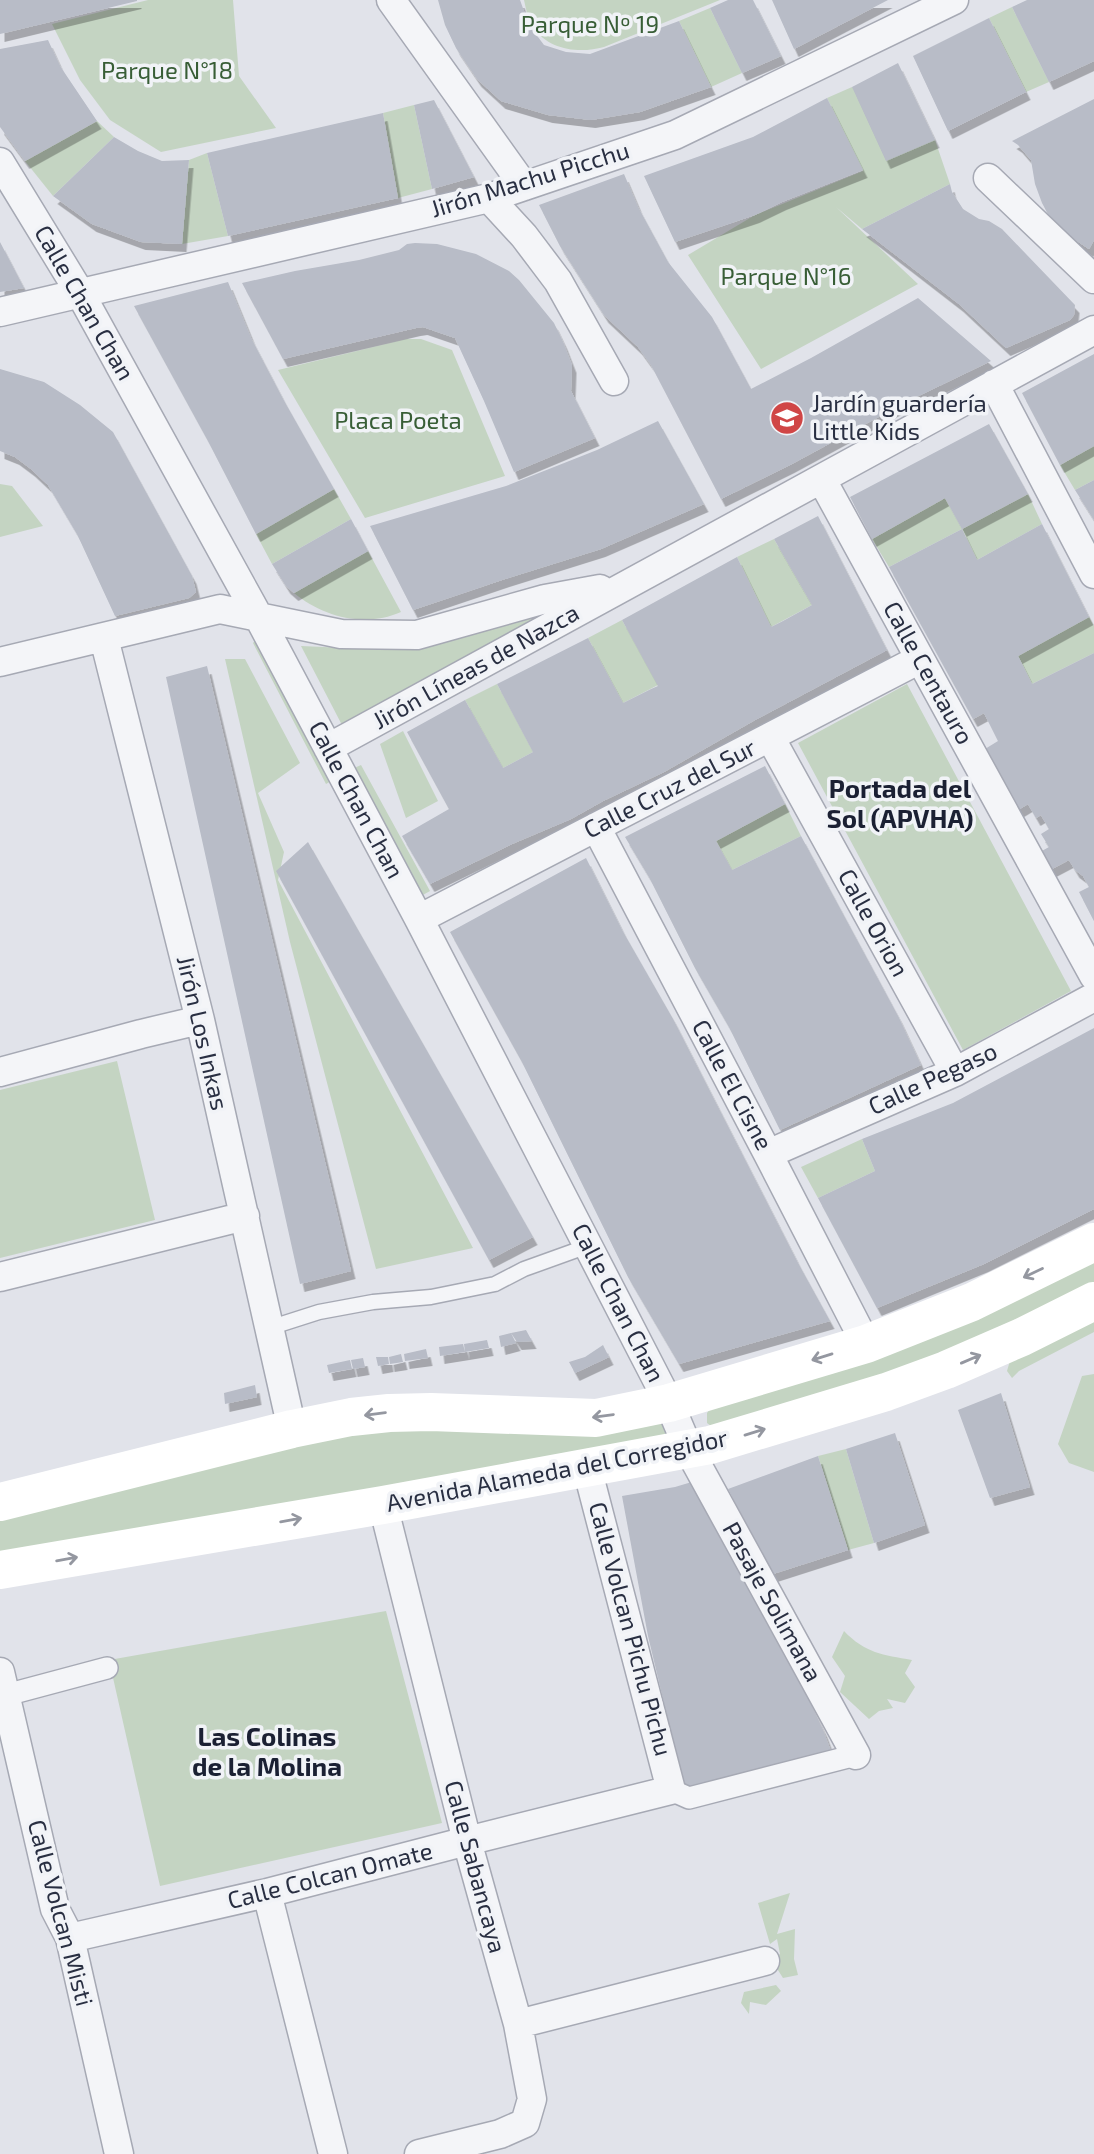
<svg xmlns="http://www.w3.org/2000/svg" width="1094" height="2154" font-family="'Exo 2',sans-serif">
  <defs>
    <filter id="shadow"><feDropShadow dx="4.5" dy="8" stdDeviation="0" flood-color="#0004"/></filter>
  </defs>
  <rect width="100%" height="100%" fill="#e1e3ea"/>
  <path fill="#c4d4c2" d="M148,0H233L239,76L276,128L161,152L110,120L80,80L52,24Z
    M524,0H720L604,47C579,54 548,50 533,27C528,19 526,9 524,0Z
    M1012,7L1049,82L1026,92L989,18Z
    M710,8L742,73L711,87L679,21Z
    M852,87L935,140L950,184L862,229L836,207L918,284L761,369L688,255L755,215L863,171L827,98Z
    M414,105L432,189L398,198L383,113Z
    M97,121L114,137L53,196L25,161Z
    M207,153L228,236L182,244L189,160Z
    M407,339H421L452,350L505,476L365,518L278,370Z
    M1094,446V480L1075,490L1060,465Z
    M0,484L12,486L43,526L0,537Z
    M334,489L351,519L272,564L256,534Z
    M1028,494L1042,524L977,560L962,529L889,567L872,539L945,498L962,529Z
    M774,539L812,605L771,627L737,557Z
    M368,551L401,612C365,628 323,617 294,593Z
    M571,604L343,727L301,646L369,649L436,642Z
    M1089,617L1094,626V653L1032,684L1018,656Z
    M622,620L658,685L623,703L588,638Z
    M257,638L333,780L326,784L253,643Z
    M225,659H245L300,763L258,793L284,852L278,880L473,1248L376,1269L290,942Z
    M497,684L533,752L503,768L465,700Z
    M907,684L1071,991L963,1050L798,743Z
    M403,731L438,801L406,818L380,744Z
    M361,765L430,891L421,896L352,769Z
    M785,804L801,836L732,870L716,841Z
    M117,1061L155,1220L0,1258V1090Z
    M862,1139L875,1171L818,1198L801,1167Z
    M1094,1257V1287L905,1372L715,1429L707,1423V1413L712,1406Z
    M1094,1314V1332L1019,1371L1012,1378L1007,1371L1011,1357Z
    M1094,1374V1472L1069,1463L1058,1444L1082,1376Z
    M656,1417L667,1427V1437L0,1558V1515L332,1433Z
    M846,1449L874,1543L848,1550L818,1456Z
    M386,1611L442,1823L160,1886L109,1660Z
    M844,1631C865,1653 883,1655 912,1660L905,1673L915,1687L905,1703L887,1699L893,1708L879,1711L869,1719L840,1692L845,1676L832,1657Z
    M790,1893L777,1934L795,1929L794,1959L798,1975L783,1978L776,1967L775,1957L780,1954L777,1939L770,1944L758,1903Z
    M776,1985L781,1991L766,2005L750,2002L749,2014L741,2003L744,1992Z"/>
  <path fill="#b8bcc7" filter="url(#shadow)" d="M0,0H137V1L0,34Z
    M438,0H520L529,25L544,45L566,52L590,54L679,21L711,87L640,112L591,120L548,115L501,101L477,79L456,48L445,25Z
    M728,0H753L781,56L742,73L710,8Z
    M772,0H888L794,49Z
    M1027,0H1094V61L1049,82L1012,7Z
    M989,18L1026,92L948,131L913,56Z
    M48,40L60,66L97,121L25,161L0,127V49Z
    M898,63L935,140L886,161L852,87Z
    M827,98L863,170L782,202L755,215L675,242L644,176L753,137Z
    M1094,99V240L1089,249L1074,239L1048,214L1042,203L1035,184L1031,160L1018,145L1012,141Z
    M434,100L474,177L432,189L414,105Z
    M383,113L398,198L228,236L207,153Z
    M114,137L138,151L162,161L189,160L182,244L141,242L92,224L53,196Z
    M624,174L638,207L668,262L712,317L751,389L811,358L918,298L991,361L908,401L790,465L721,499L651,365L638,347L604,315L560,246L539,205Z
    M950,184L952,192L963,209L979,219L989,221L1002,229L1075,305L1074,315L1070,320L1006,348L959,304L862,229Z
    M0,242L24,288L0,292Z
    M415,243L437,244L476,254L509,271L519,280L554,323L563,342L572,365L571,391L595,438L514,472L484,401L455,338L423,327L416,328L283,359L242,283L295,271L359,260L399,250L407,244Z
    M228,282L251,338L283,399L334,489L256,534L208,441L134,306Z
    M1094,354V446L1060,465L1022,393Z
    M0,369L44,382L80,405L113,432L192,576L196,592L189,598L115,616L77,534L48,485L31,469L15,457L0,451Z
    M658,421L704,504L601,549L505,579L413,610L370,526L506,486L597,450Z
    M989,424L1028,494L962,529L945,498L872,539L850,497Z
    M1094,480V520L1075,490Z
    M818,516L887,650L755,720L664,772L603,801L571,819L512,844L430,884L402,836L449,809L407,732L465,700L503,768L533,752L497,684L588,638L623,703L651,689L658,686L622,620L737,557L771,627L783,621L812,605L774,539Z
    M351,519L368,551L294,593L286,586L272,564Z
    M1042,524L1089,617L1018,656L1032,684L1094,653V921L1079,892L1089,887L1083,876L1075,870L1069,860L1050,870L1040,852L1049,847L1041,834L1049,829L1041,815L1036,818L1028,804L1018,810L985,749L998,741L984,713L973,719L889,567L962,529L977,560Z
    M207,666L351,1271L300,1284L166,677Z
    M765,766L785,804L716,841L732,870L801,836L898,1016L921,1065L780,1130L729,1027L695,968L649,877L625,837Z
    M308,842L533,1237L489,1260L276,871Z
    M586,858L622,930L673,1019L798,1263L830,1321L679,1364L628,1277L522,1062L450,932Z
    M1094,1028V1209L984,1264L877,1308L818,1198L875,1171L862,1139L953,1103Z
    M526,1330L532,1341L517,1342L511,1333Z
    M511,1333L516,1343L501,1347L499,1336Z
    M487,1340L489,1348L465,1352L464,1344Z
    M463,1344L465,1352L440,1356L439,1347Z
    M603,1345L609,1357L575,1373L569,1362L585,1357Z
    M426,1349L428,1358L405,1361L404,1354Z
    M401,1354L403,1362L390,1364L389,1357Z
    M376,1357H388L389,1364L378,1366Z
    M363,1358L365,1367L353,1369L351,1360Z
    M350,1360L352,1369L329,1373L327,1365Z
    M255,1385L257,1397L225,1404L224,1393Z
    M1001,1393L1030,1487L990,1498L958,1410Z
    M895,1433L925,1525L874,1543L846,1449Z
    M818,1456L848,1550L773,1574L728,1489Z
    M695,1481L783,1645L823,1730L832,1754L685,1791L648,1636L622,1496L675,1487Z"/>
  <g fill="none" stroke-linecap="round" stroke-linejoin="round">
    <g stroke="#a6a9b4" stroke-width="17">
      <path id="service" d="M269,1328L319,1312L373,1302L431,1297L495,1284L524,1269L588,1246"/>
    </g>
    <g stroke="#a6a9b4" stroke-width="24">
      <path id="pedestrian" d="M6,1695L107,1668
        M671,1790L689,1798L856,1755"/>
    </g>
    <g stroke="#a6a9b4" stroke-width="31">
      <path id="minor" d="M391,0L524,186
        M0,162L80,293L258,616L419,919L588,1246L669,1403L689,1450L856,1755
        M988,178L1094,279
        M489,198L524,236L558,281L614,381
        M0,312L489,198L675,135L954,0
        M994,384L1094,574
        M822,480L1094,976
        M104,638L200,1020L292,1429
        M0,662L220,609L341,634L417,635L545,599L600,589
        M770,737L955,1072
        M328,748C583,607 839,470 1094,330
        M596,827L768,1154L866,1344
        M419,919L920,659
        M0,1072L141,1034L200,1020
        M768,1154L955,1072L1094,997
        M0,1277L245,1216
        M383,1505L467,1841L518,2024L532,2099L525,2123L500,2134L419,2154
        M0,1672L55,1909L70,1938L119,2154
        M267,1893L333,2154
        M70,1938L267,1893L467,1841L671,1790L587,1468
        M518,2024L765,1961"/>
    </g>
    <use href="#service" stroke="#f4f5f8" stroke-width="14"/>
    <use href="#pedestrian" stroke="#f4f5f8" stroke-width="21"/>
    <use href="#minor" stroke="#f4f5f8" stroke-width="28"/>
    <path stroke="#fff" stroke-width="38" d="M0,1502L292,1429L351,1417L389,1413L431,1412L596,1418L669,1403L866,1344L972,1302L1094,1242
      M0,1570L383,1505L710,1445L886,1392L946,1370L1022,1337L1094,1301"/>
  </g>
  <defs><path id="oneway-shaft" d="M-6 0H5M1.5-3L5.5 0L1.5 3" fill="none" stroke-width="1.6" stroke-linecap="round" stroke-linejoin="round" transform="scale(1.75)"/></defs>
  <g stroke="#9497a0">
    <use href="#oneway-shaft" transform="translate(1033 1273) rotate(154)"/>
    <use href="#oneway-shaft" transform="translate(822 1357) rotate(163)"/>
    <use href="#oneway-shaft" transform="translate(971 1359) rotate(-23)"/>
    <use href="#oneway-shaft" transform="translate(375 1414) rotate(173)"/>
    <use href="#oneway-shaft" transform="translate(603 1416) rotate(172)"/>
    <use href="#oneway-shaft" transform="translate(755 1432) rotate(-17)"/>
    <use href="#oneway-shaft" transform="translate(291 1520) rotate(-10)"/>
    <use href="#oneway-shaft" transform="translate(67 1559) rotate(-10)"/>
  </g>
  <defs>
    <g id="school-disc" transform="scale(1.75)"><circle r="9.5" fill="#d04646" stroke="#f1f3f7"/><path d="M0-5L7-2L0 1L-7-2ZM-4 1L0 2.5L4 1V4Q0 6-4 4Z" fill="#fff"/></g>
  </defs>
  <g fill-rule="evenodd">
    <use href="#school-disc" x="787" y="418"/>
  </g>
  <g text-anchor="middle" stroke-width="7" stroke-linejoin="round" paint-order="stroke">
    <g font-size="24" fill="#385e36" stroke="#f1f3f7">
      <text x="590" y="33">Parque Nº 19</text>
      <text x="167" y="79">Parque N°18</text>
      <text x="786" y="285">Parque N°16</text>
      <text x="398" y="429">Placa Poeta</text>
    </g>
    <g font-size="24" fill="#292f42" stroke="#f1f3f7">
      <text transform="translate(530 180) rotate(-17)" y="8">Jirón Machu Picchu</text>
      <text transform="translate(84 303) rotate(60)" y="8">Calle Chan Chan</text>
      <text transform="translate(476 667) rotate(-29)" y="8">Jirón Líneas de Nazca</text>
      <text transform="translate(928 673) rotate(61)" y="8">Calle Centauro</text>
      <text transform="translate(670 789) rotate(-27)" y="8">Calle Cruz del Sur</text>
      <text transform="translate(356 800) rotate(62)" y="8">Calle Chan Chan</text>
      <text transform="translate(873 923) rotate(61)" y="8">Calle Orion</text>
      <text transform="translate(202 1033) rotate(77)" y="8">Jirón Los Inkas</text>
      <text transform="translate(933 1079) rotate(-25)" y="8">Calle Pegaso</text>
      <text transform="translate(732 1085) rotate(62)" y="8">Calle El Cisne</text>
      <text transform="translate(618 1303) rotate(63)" y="8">Calle Chan Chan</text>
      <text transform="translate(557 1471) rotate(-11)" y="8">Avenida Alameda del Corregidor</text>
      <text transform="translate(772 1602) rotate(61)" y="8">Pasaje Solimana</text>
      <text transform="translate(630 1629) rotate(75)" y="8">Calle Volcan Pichu Pichu</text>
      <text transform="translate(475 1867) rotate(75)" y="8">Calle Sabancaya</text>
      <text transform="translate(330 1876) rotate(-14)" y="8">Calle Colcan Omate</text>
      <text transform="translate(60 1913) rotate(75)" y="8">Calle Volcan Misti</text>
    </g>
    <g font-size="24" fill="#292f42" stroke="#f1f3f7" text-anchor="start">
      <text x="812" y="412">Jardín guardería<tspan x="812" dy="28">Little Kids</tspan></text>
    </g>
    <g font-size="26" font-weight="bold" fill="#1b2033" stroke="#f1f3f7">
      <text x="900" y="798">Portada del<tspan x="900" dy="30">Sol (APVHA)</tspan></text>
      <text x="267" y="1746">Las Colinas<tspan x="267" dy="30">de la Molina</tspan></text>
    </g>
  </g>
</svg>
